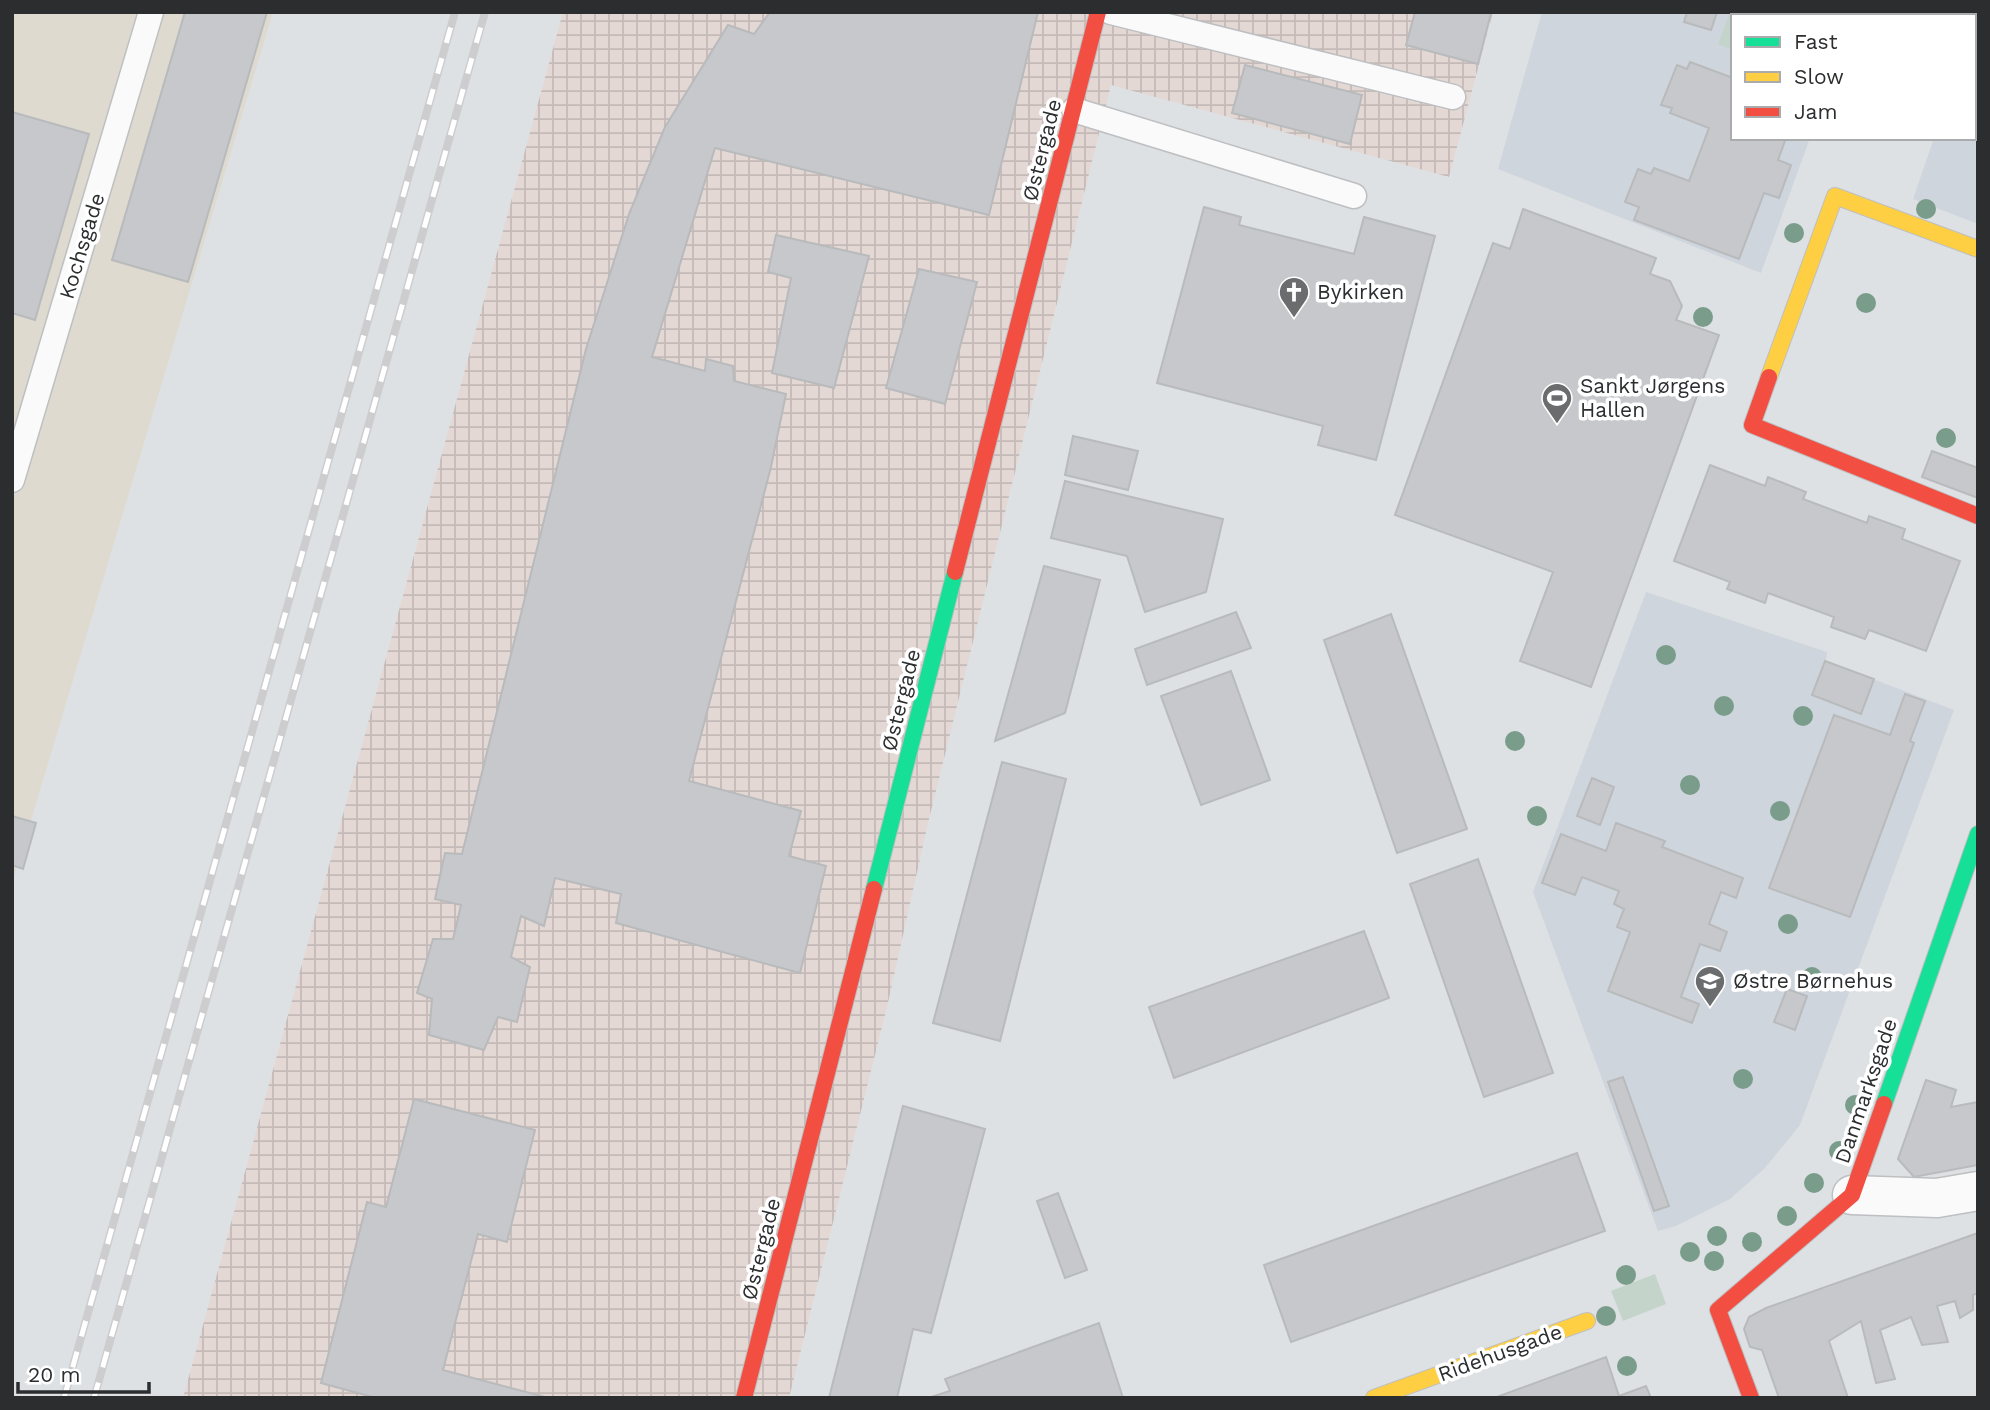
<svg xmlns="http://www.w3.org/2000/svg" width="1990" height="1410" font-family="'Work Sans',sans-serif">
  <defs>
    <pattern id="industrial-grid" width="8" height="8" patternUnits="userSpaceOnUse" patternTransform="scale(1.75)"><rect width="8" height="8" fill="#e4d8d5"/><path d="M0 4h8M4 0v8" fill="none" stroke="#c4bab7"/></pattern>
  </defs>
  <rect width="100%" height="100%" fill="#dee1e4"/>
  <path fill="#dfdad0" d="M12,12H273L12,884Z"/>
  <path fill="url(#industrial-grid)" d="M563,12H1493L1449,177L1111,85L928,823L887,1007L789,1398H183Z"/>
  <path fill="#cfd5dd" d="M1542,12H1856L1855,16H1733V138H1810L1761,273L1498,169Z
    M1978,13V224L1913,199L1934,138H1974V23Z
    M1646,592L1827,652L1826,661L1954,710L1800,1125L1764,1169L1730,1199L1676,1226L1658,1231L1533,892Z"/>
  <path fill="#c4d4cb" d="M1730,12H1854L1853,16H1733V50L1718,44Z
    M1655,1274L1666,1304L1623,1321L1611,1291Z"/>
  <path fill="#c6c8cb" stroke="#b8babc" stroke-width="2" d="M185,12H267L188,282L112,260Z
    M770,12H1038L989,215L715,148L652,357L705,371L706,359L733,366L734,381L786,394L771,467L689,781L801,811L789,856L826,866L800,973L616,923L621,894L555,878L544,926L521,916L511,957L530,967L517,1022L498,1017L484,1050L429,1035L432,999L417,993L433,939H453L461,905L435,899L445,853L462,854L586,349L629,214L665,127L728,25L754,34Z
    M1415,12L1491,13L1478,64L1406,45Z
    M1687,12H1717L1711,30L1684,22Z
    M1690,62L1733,78V138H1786L1778,160L1791,165L1779,198L1764,193L1739,259L1634,220L1639,207L1625,202L1638,169L1651,174L1654,168L1689,181L1709,128L1670,113L1672,108L1661,105L1677,65L1687,69Z
    M1245,65L1362,95L1350,144L1232,113Z
    M12,112L89,134L35,320L12,313Z
    M1204,207L1241,217L1239,225L1354,254L1364,217L1435,236L1376,460L1318,445L1323,426L1157,383Z
    M1523,209L1656,258L1650,274L1670,281L1682,306L1676,320L1719,335L1591,687L1520,661L1553,572L1395,515L1493,243L1510,249Z
    M776,235L869,256L834,388L772,373L791,278L768,272Z
    M919,269L977,282L945,404L886,388Z
    M1073,436L1138,451L1128,490L1065,475Z
    M1932,451L1978,468V498L1922,477Z
    M1710,465L1765,486L1768,477L1806,492L1803,499L1867,523L1869,516L1905,529L1902,539L1960,561L1926,651L1869,630L1865,639L1831,627L1834,617L1768,593L1765,603L1727,589L1730,582L1674,561Z
    M1065,481L1223,519L1206,592L1145,612L1127,556L1051,538Z
    M1044,566L1100,580L1065,713L995,741Z
    M1236,612L1251,648L1147,685L1135,649Z
    M1391,614L1467,829L1397,853L1324,640Z
    M1825,661L1874,679L1861,714L1812,695Z
    M1231,671L1270,780L1201,805L1161,696Z
    M1905,694L1925,701L1910,741L1914,743L1850,917L1769,888L1834,715L1890,735Z
    M1002,762L1066,779L1000,1041L933,1023Z
    M1592,778L1614,787L1600,825L1577,816Z
    M12,816L36,823L23,869L12,865Z
    M1616,823L1665,841L1662,847L1743,878L1736,898L1721,892L1709,924L1727,932L1720,951L1700,944L1681,997L1699,1004L1692,1023L1608,991L1630,932L1617,927L1624,909L1614,904L1619,891L1582,877L1575,895L1542,883L1561,834L1606,851Z
    M1478,859L1553,1073L1484,1097L1410,884Z
    M1364,931L1389,998L1174,1078L1149,1007Z
    M1787,989L1807,996L1795,1030L1774,1022Z
    M1623,1077L1669,1206L1654,1211L1608,1082Z
    M1926,1080L1956,1090L1951,1107L1978,1102V1165L1914,1177L1898,1159Z
    M414,1099L535,1130L507,1242L478,1234L443,1370L549,1398H376L321,1383L367,1202L386,1207Z
    M903,1106L985,1129L931,1333L913,1329L897,1398H829Z
    M1577,1153L1605,1231L1291,1342L1264,1265Z
    M1058,1193L1087,1270L1065,1278L1037,1201Z
    M1978,1233V1293L1973,1295V1310L1960,1318L1955,1301L1937,1306L1948,1342L1922,1345L1911,1317L1880,1330L1895,1379L1876,1383L1861,1321L1829,1341L1848,1398H1779L1762,1350L1750,1347L1744,1329L1749,1317L1766,1308Z
    M1099,1323L1123,1398H928L950,1391L945,1379Z
    M1606,1357L1619,1396L1646,1386L1651,1398H1494Z"/>
  <g fill="none" stroke-linecap="round" stroke-linejoin="round">
    <g stroke="#bdbfc1" stroke-width="27">
      <path id="lane" d="M1111,12L1453,97
        M1074,110L1354,196
        M12,480L151,12"/>
    </g>
    <g stroke="#bdbfc1" stroke-width="41">
      <path id="street" d="M1852,1195L1937,1198L1978,1191"/>
    </g>
    <g stroke="#bdbfc1" stroke-width="18">
      <path id="fast" d="M874,889L955,572
        M1884,1104L1978,834"/>
    </g>
    <g stroke="#bdbfc1" stroke-width="18">
      <path id="slow" d="M1769,377L1835,196L1978,249
        M1374,1398L1587,1321"/>
    </g>
    <g stroke="#bdbfc1" stroke-width="18">
      <path id="jam" d="M1769,377L1752,425L1978,516
        M955,572L1098,12
        M744,1398L874,889
        M1751,1398L1718,1310L1852,1195L1884,1104"/>
    </g>
    <use href="#lane" stroke="#fafafb" stroke-width="24"/>
    <use href="#street" stroke="#fafafb" stroke-width="38"/>
    <use href="#fast" stroke="#16e098" stroke-width="16"/>
    <use href="#slow" stroke="#ffcf43" stroke-width="16"/>
    <use href="#jam" stroke="#f24e42" stroke-width="16"/>
    <g stroke="#cdcdcf" stroke-width="8">
      <path id="rail" d="M64,1398L455,12
        M94,1398L485,12"/>
    </g>
    <use href="#rail" stroke="#fff" stroke-width="5" stroke-dasharray="16" stroke-linecap="butt"/>
  </g>
  <g fill="#7a9c8b">
    <circle cx="1926" cy="209" r="10"/>
    <circle cx="1794" cy="233" r="10"/>
    <circle cx="1866" cy="303" r="10"/>
    <circle cx="1703" cy="317" r="10"/>
    <circle cx="1946" cy="438" r="10"/>
    <circle cx="1666" cy="655" r="10"/>
    <circle cx="1724" cy="706" r="10"/>
    <circle cx="1803" cy="716" r="10"/>
    <circle cx="1515" cy="741" r="10"/>
    <circle cx="1690" cy="785" r="10"/>
    <circle cx="1780" cy="811" r="10"/>
    <circle cx="1537" cy="816" r="10"/>
    <circle cx="1788" cy="924" r="10"/>
    <circle cx="1812" cy="977" r="10"/>
    <circle cx="1743" cy="1079" r="10"/>
    <circle cx="1855" cy="1105" r="10"/>
    <circle cx="1839" cy="1151" r="10"/>
    <circle cx="1814" cy="1183" r="10"/>
    <circle cx="1787" cy="1216" r="10"/>
    <circle cx="1717" cy="1236" r="10"/>
    <circle cx="1752" cy="1242" r="10"/>
    <circle cx="1690" cy="1252" r="10"/>
    <circle cx="1714" cy="1261" r="10"/>
    <circle cx="1626" cy="1275" r="10"/>
    <circle cx="1606" cy="1316" r="10"/>
    <circle cx="1627" cy="1366" r="10"/>
  </g>
  <defs>
    <g id="church-pin" transform="scale(1.575)"><path d="M0 17L-7.5 6A9.5 9.5 0 1 1 7.5 6Z" fill="#6a6c6e" stroke="#fff"/><path d="M-1.2-6h2.4v3.5h3.3v2.4h-3.3V6h-2.4V-.1h-3.3v-2.4h3.3Z" fill="#fff"/></g>
    <g id="stadium-pin" transform="scale(1.575)"><path d="M0 17L-7.5 6A9.5 9.5 0 1 1 7.5 6Z" fill="#6a6c6e" stroke="#fff"/><path d="M0-5a6.5 5 0 1 0 0 10a6.5 5 0 1 0 0-10ZM-3.5-1.8h7v3.6h-7Z" fill="#fff"/></g>
    <g id="school-pin" transform="scale(1.575)"><path d="M0 17L-7.5 6A9.5 9.5 0 1 1 7.5 6Z" fill="#6a6c6e" stroke="#fff"/><path d="M0-5L7-2L0 1L-7-2ZM-4 1L0 2.5L4 1V4Q0 6-4 4Z" fill="#fff"/></g>
  </defs>
  <g fill-rule="evenodd">
    <use href="#church-pin" x="1294" y="292"/>
    <use href="#stadium-pin" x="1557" y="398"/>
    <use href="#school-pin" x="1710" y="981"/>
  </g>
  <g text-anchor="middle" stroke-width="7" stroke-linejoin="round" paint-order="stroke">
    <g font-size="21" fill="#2b2d2f" stroke="#fff">
      <text transform="translate(1042 150) rotate(-76)" y="7">Østergade</text>
      <text transform="translate(82 246) rotate(-73)" y="7">Kochsgade</text>
      <text transform="translate(901 700) rotate(-76)" y="7">Østergade</text>
      <text transform="translate(1866 1091) rotate(-71)" y="7">Danmarksgade</text>
      <text transform="translate(761 1249) rotate(-76)" y="7">Østergade</text>
      <text transform="translate(1500 1353) rotate(-20)" y="7">Ridehusgade</text>
    </g>
    <g font-size="21" fill="#2b2d2f" stroke="#fff" text-anchor="start">
      <text x="1317" y="299">Bykirken</text>
      <text x="1580" y="393">Sankt Jørgens<tspan x="1580" dy="24">Hallen</tspan></text>
      <text x="1733" y="988">Østre Børnehus</text>
    </g>
  </g>
  <rect width="1990" height="1410" fill="none" stroke="#2b2d2f" stroke-width="28"/>
  <rect x="1731" y="14" width="245" height="126" fill="#ffffff" stroke="#aaabac" stroke-width="2"/>
  <rect x="1745" y="37" width="35" height="10" fill="#16e098" stroke="#aaabac" stroke-width="2"/>
  <text x="1794" y="49" font-size="21" fill="#2b2d2f">Fast</text>
  <rect x="1745" y="72" width="35" height="10" fill="#ffcf43" stroke="#aaabac" stroke-width="2"/>
  <text x="1794" y="84" font-size="21" fill="#2b2d2f">Slow</text>
  <rect x="1745" y="107" width="35" height="10" fill="#f24e42" stroke="#aaabac" stroke-width="2"/>
  <text x="1794" y="119" font-size="21" fill="#2b2d2f">Jam</text>
  <path d="M18 1382v10h131v-10" fill="none" stroke="#2b2d2f" stroke-width="3.5"/>
  <text x="28" y="1382" font-size="21" fill="#2b2d2f" stroke="#ffffff" stroke-width="5" paint-order="stroke">20 m</text>
</svg>
